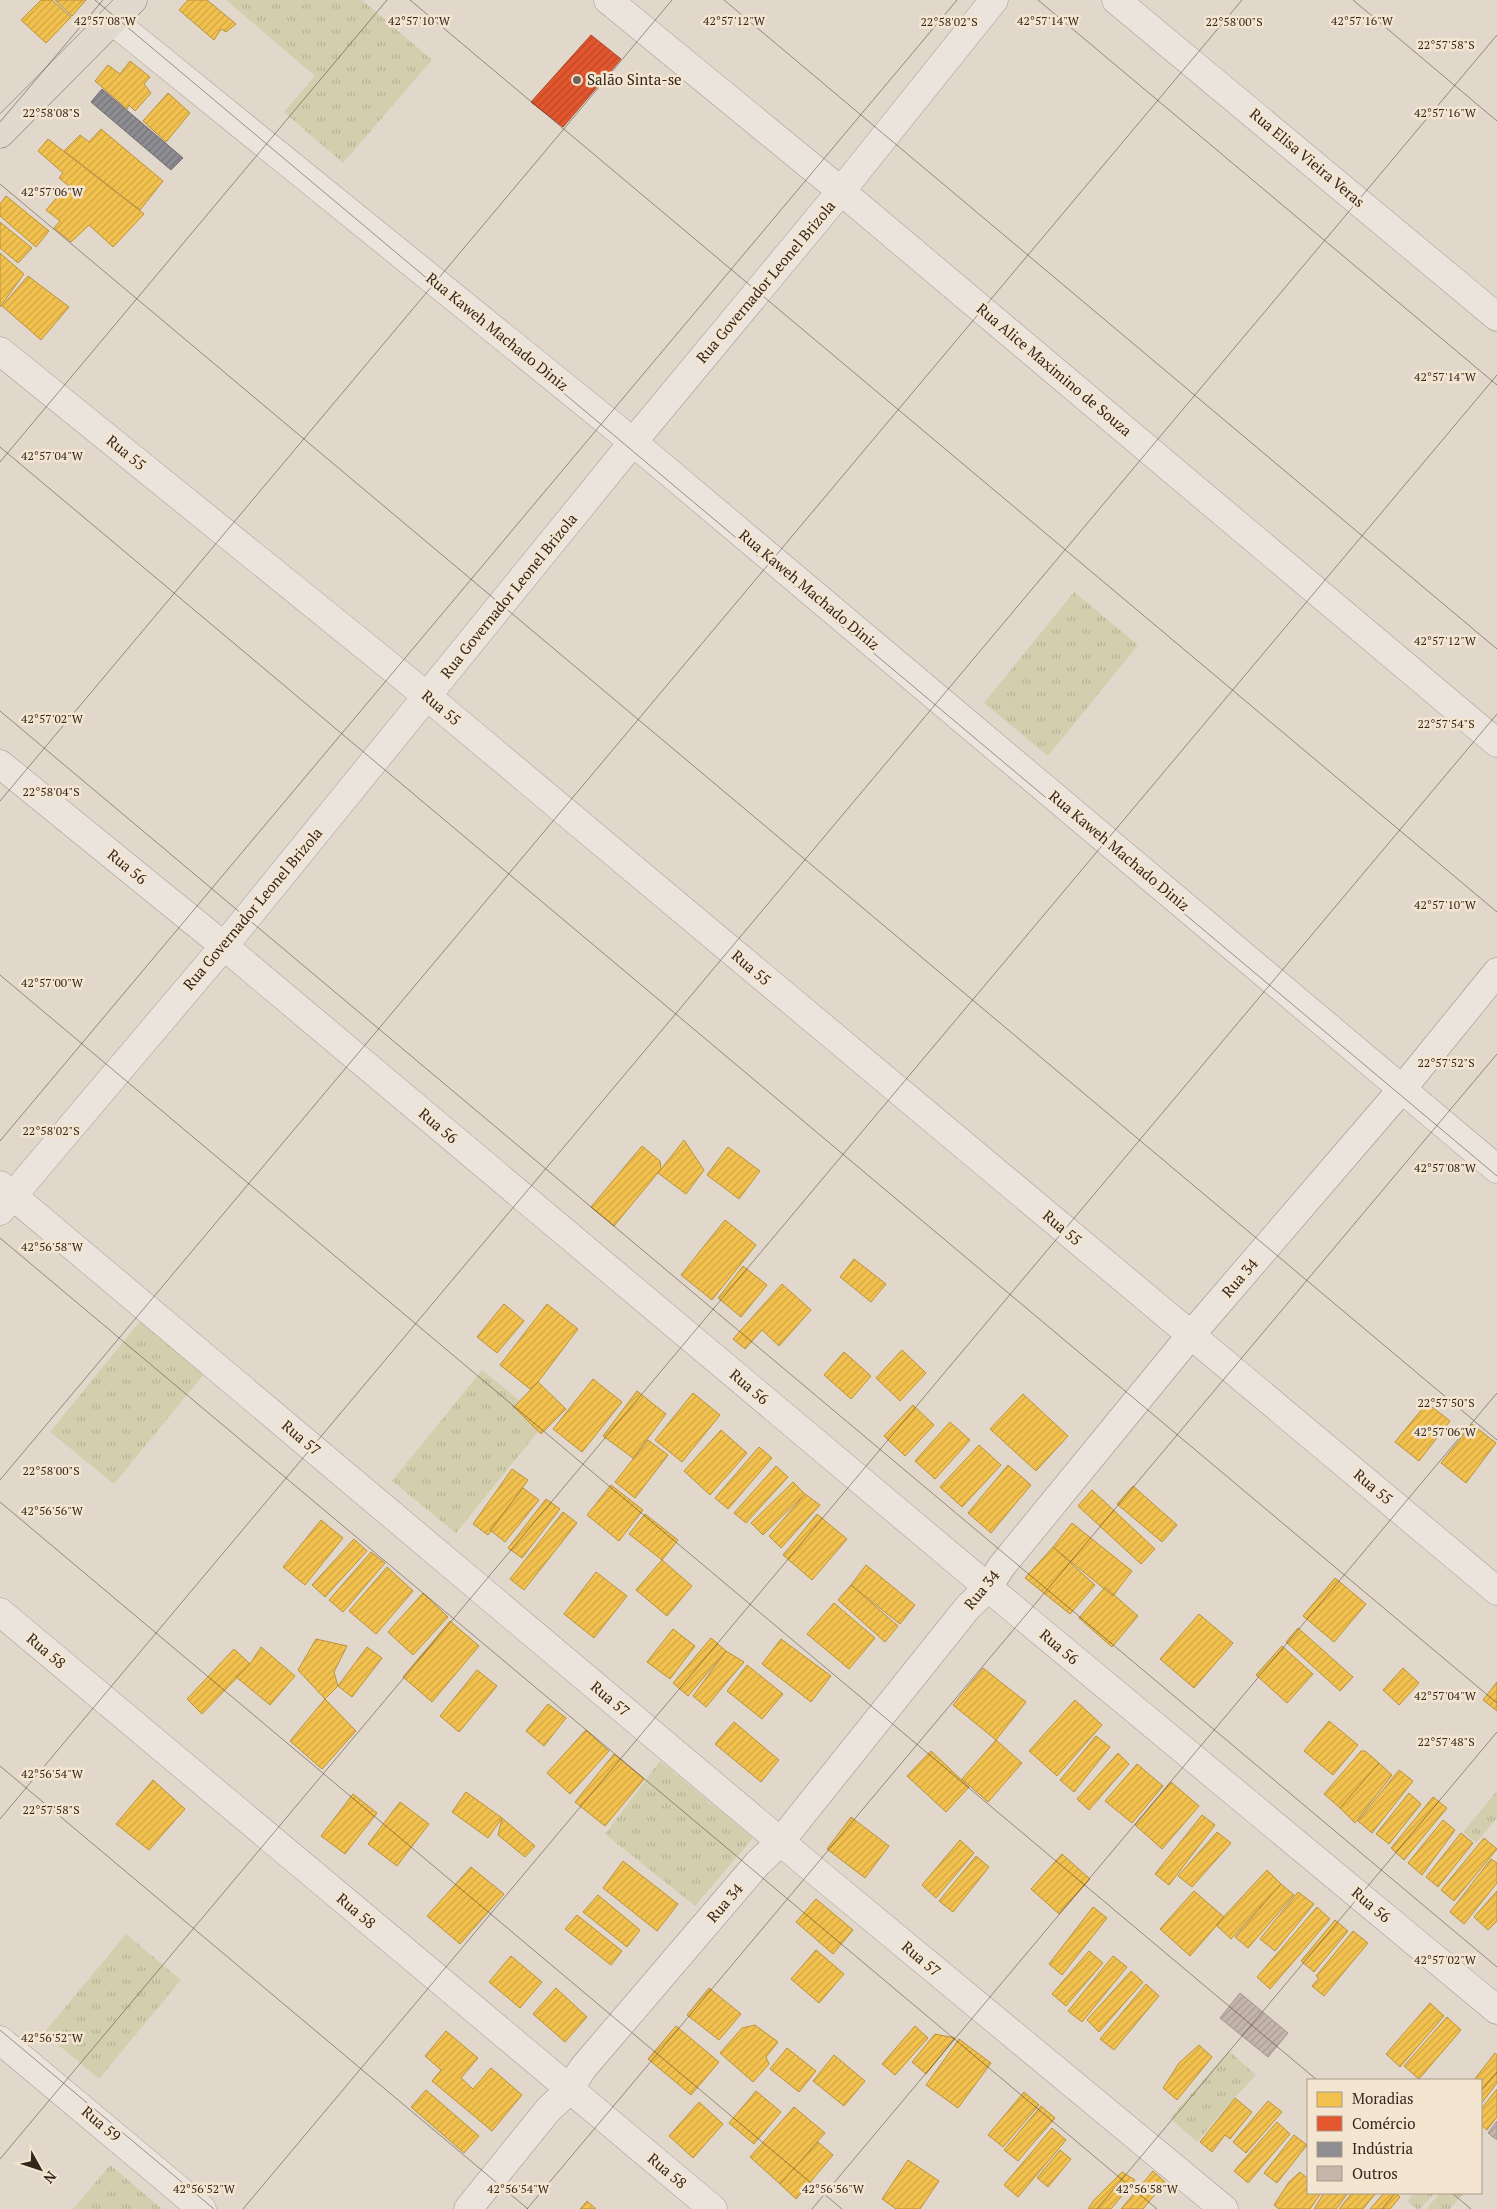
<svg xmlns="http://www.w3.org/2000/svg" width="1497" height="2209" font-family="'PT Serif',serif">
  <defs>
    <pattern id="grass-tufts" width="24" height="20" patternUnits="userSpaceOnUse" patternTransform="scale(1.25)"><rect width="24" height="20" fill="#d3cfae"/><path d="M3 7l-1-3M5 7V3M7 7l1-3M15 17l-1-3M17 17v-4M19 17l1-3" fill="none" stroke="#b6b295"/></pattern>
    <pattern id="homes-hatch" width="6" height="6" patternUnits="userSpaceOnUse" patternTransform="scale(1.25)"><rect width="6" height="6" fill="#f2c14e"/><path d="M-1 1l2-2M0 6l6-6M5 7l2-2" fill="none" stroke="#d0a644"/></pattern>
    <pattern id="shops-hatch" width="6" height="6" patternUnits="userSpaceOnUse" patternTransform="scale(1.25)"><rect width="6" height="6" fill="#e4572e"/><path d="M-1 1l2-2M0 6l6-6M5 7l2-2" fill="none" stroke="#ba4827"/></pattern>
    <pattern id="industry-hatch" width="6" height="6" patternUnits="userSpaceOnUse" patternTransform="scale(1.25)"><rect width="6" height="6" fill="#8d8d92"/><path d="M-1 1l2-2M0 6l6-6M5 7l2-2" fill="none" stroke="#747377"/></pattern>
    <pattern id="building-hatch" width="6" height="6" patternUnits="userSpaceOnUse" patternTransform="scale(1.25)"><rect width="6" height="6" fill="#c5b6ac"/><path d="M-1 1l2-2M0 6l6-6M5 7l2-2" fill="none" stroke="#aa9c94"/></pattern>
  </defs>
  <rect width="100%" height="100%" fill="#e1d8cb"/>
  <path fill="url(#grass-tufts)" d="M226,0H362L432,60L343,163L284,112L315,76Z
    M1074,592L1138,645L1048,756L984,703Z
    M140,1321L205,1373L114,1484L50,1432Z
    M482,1370L546,1422L456,1533L392,1481Z
    M660,1761L753,1838L695,1906L605,1834Z
    M1497,1791V1818L1476,1843L1463,1832Z
    M126,1934L181,1980L99,2079L44,2033Z
    M1229,2051L1256,2075L1226,2107L1197,2142L1170,2118Z
    M110,2165L162,2209H73Z
    M1414,2193H1435L1420,2209H1417L1407,2201Z
    M1440,2193H1464L1450,2209H1426Z"/>
  <path fill="url(#homes-hatch)" stroke="#b9923f" d="M41,0H52L71,17L46,43L21,20Z
    M55,0H86L72,16Z
    M188,0H207L236,24L226,32L221,29L214,40L179,10Z
    M130,61L150,77L144,84L151,93L135,111L129,105L127,109L95,81L108,65L120,74Z
    M168,93L190,113L166,142L143,121Z
    M101,129L163,181L140,210L64,151L80,135L89,142Z
    M48,139L144,214L113,247L89,225L71,242L54,228L60,221L46,210L68,185L59,178L63,173L38,151Z
    M6,196L49,231L36,247L0,216V204Z
    M0,222L32,248L18,263L0,248Z
    M0,253L24,274L0,307Z
    M28,276L69,307L41,340L2,306Z
    M684,1140L704,1170L686,1194L658,1173Z
    M642,1146L660,1161L661,1169L614,1226L591,1207Z
    M728,1147L760,1171L739,1199L707,1175Z
    M725,1220L756,1245L712,1300L681,1275Z
    M854,1259L886,1284L871,1302L840,1277Z
    M743,1266L767,1285L741,1317L718,1298Z
    M782,1284L811,1310L779,1346L762,1330L745,1349L733,1339Z
    M504,1304L524,1321L497,1353L477,1337Z
    M547,1304L578,1329L538,1382L530,1389L500,1365Z
    M902,1350L926,1373L900,1401L876,1378Z
    M844,1352L871,1376L851,1399L824,1375Z
    M593,1379L622,1402L582,1452L553,1429Z
    M538,1382L566,1409L541,1434L514,1407Z
    M637,1391L666,1414L633,1458L603,1436Z
    M693,1393L720,1415L682,1462L655,1440Z
    M1023,1394L1068,1436L1036,1471L990,1429Z
    M1427,1403L1450,1421L1419,1461L1395,1442Z
    M913,1405L934,1425L905,1456L884,1436Z
    M950,1422L970,1440L935,1479L915,1461Z
    M1472,1424L1496,1443L1466,1483L1441,1463Z
    M721,1430L747,1453L710,1495L684,1471Z
    M648,1440L668,1455L635,1498L615,1482Z
    M979,1445L1001,1465L962,1507L940,1487Z
    M759,1447L772,1458L728,1509L715,1498Z
    M1008,1465L1031,1485L991,1533L968,1513Z
    M776,1466L788,1477L746,1523L734,1513Z
    M512,1469L528,1480L488,1535L473,1524Z
    M793,1482L805,1494L763,1535L751,1523Z
    M611,1485L643,1510L619,1541L587,1515Z
    M1133,1486L1177,1525L1162,1542L1117,1504Z
    M523,1488L539,1500L505,1542L490,1530Z
    M1092,1490L1155,1549L1141,1564L1078,1506Z
    M805,1494L820,1505L781,1548L769,1536Z
    M546,1499L560,1509L522,1558L508,1548Z
    M563,1512L577,1523L524,1590L510,1579Z
    M645,1514L678,1540L662,1560L629,1534Z
    M817,1514L847,1539L812,1580L783,1555Z
    M321,1520L343,1538L305,1585L283,1567Z
    M1072,1523L1132,1571L1113,1596L1053,1547Z
    M354,1539L367,1551L325,1597L312,1585Z
    M1053,1547L1095,1585L1070,1614L1025,1578Z
    M371,1552L385,1563L343,1612L329,1600Z
    M662,1560L692,1586L667,1616L636,1590Z
    M866,1565L915,1605L900,1624L851,1585Z
    M387,1567L413,1591L376,1634L349,1611Z
    M596,1572L627,1596L594,1638L564,1614Z
    M1335,1578L1366,1604L1334,1642L1303,1616Z
    M851,1585L898,1626L885,1642L838,1600Z
    M1105,1587L1138,1616L1112,1647L1079,1618Z
    M423,1593L448,1617L413,1655L388,1632Z
    M834,1603L875,1638L849,1669L807,1634Z
    M1199,1614L1233,1643L1194,1688L1160,1659Z
    M450,1621L479,1646L432,1702L403,1677Z
    M1298,1628L1353,1677L1340,1691L1286,1642Z
    M673,1629L695,1646L670,1679L647,1662Z
    M711,1638L726,1651L688,1696L673,1683Z
    M316,1639L347,1646L334,1672L338,1686L325,1699L298,1670Z
    M781,1639L831,1676L811,1702L762,1664Z
    M1282,1646L1313,1674L1287,1703L1256,1675Z
    M261,1647L295,1676L270,1705L236,1677L250,1664Z
    M367,1647L382,1658L352,1697L338,1686Z
    M234,1649L250,1664L202,1714L187,1699Z
    M726,1651L744,1662L706,1707L693,1696Z
    M747,1665L783,1694L762,1719L727,1691Z
    M983,1668L1026,1702L996,1740L953,1705Z
    M1403,1668L1419,1683L1399,1705L1383,1690Z
    M477,1670L497,1686L459,1732L440,1716Z
    M1497,1682V1711L1483,1700Z
    M325,1699L356,1731L322,1769L290,1741Z
    M1075,1700L1102,1725L1057,1776L1029,1751Z
    M548,1704L566,1718L544,1746L526,1731Z
    M1329,1721L1358,1745L1333,1775L1304,1751Z
    M734,1722L779,1760L761,1782L715,1744Z
    M586,1730L609,1751L570,1794L547,1773Z
    M1096,1736L1110,1747L1074,1792L1060,1780Z
    M996,1740L1022,1763L988,1802L962,1779Z
    M931,1751L969,1787L946,1812L907,1776Z
    M1361,1751H1365L1379,1763L1340,1808L1324,1794Z
    M1118,1753L1129,1764L1089,1810L1077,1799Z
    M614,1754L644,1779L605,1826L575,1802Z
    M1379,1763L1392,1775L1355,1823L1340,1808Z
    M1137,1764L1163,1786L1132,1823L1105,1801Z
    M1399,1770L1413,1781L1372,1833L1358,1821Z
    M153,1780L185,1809L149,1850L116,1824Z
    M1171,1782L1199,1806L1162,1849L1135,1825Z
    M466,1792L502,1818L488,1838L452,1812Z
    M1409,1793L1421,1804L1389,1844L1376,1834Z
    M353,1794L377,1813L345,1854L321,1836Z
    M1433,1797L1447,1808L1404,1860L1391,1848Z
    M400,1802L429,1824L397,1866L368,1844Z
    M1202,1815L1215,1825L1169,1885L1155,1874Z
    M851,1817L889,1846L865,1878L827,1849Z
    M502,1818L535,1846L525,1857L498,1835Z
    M1443,1820L1455,1830L1422,1875L1408,1863Z
    M1217,1832L1231,1843L1192,1887L1178,1876Z
    M1461,1833L1473,1843L1438,1887L1426,1877Z
    M1484,1838L1497,1849L1454,1901L1441,1890Z
    M960,1840L974,1853L936,1898L922,1885Z
    M1062,1854L1090,1879L1059,1914L1031,1889Z
    M976,1856L989,1867L953,1912L939,1901Z
    M1491,1859L1497,1863V1883L1464,1924L1450,1912Z
    M623,1861L678,1904L657,1931L603,1888Z
    M471,1867L504,1894L460,1944L427,1916Z
    M1267,1870L1281,1884L1231,1939L1216,1925Z
    M1281,1884L1294,1895L1248,1948L1235,1937Z
    M1194,1891L1224,1917L1190,1956L1160,1929Z
    M1497,1891V1921L1488,1930L1474,1917Z
    M1298,1892L1314,1904L1275,1951L1260,1939Z
    M598,1895L640,1930L627,1947L583,1912Z
    M816,1899L853,1930L833,1954L796,1922Z
    M1093,1907L1107,1918L1062,1975L1049,1964Z
    M1317,1907L1330,1919L1270,1989L1257,1977Z
    M577,1915L622,1951L611,1965L565,1929Z
    M1335,1920L1348,1931L1314,1972L1301,1961Z
    M1353,1931L1368,1943L1324,1996L1312,1986L1319,1978L1316,1976Z
    M816,1950L844,1974L819,2003L791,1979Z
    M1089,1951L1103,1963L1066,2006L1052,1994Z
    M511,1956L542,1982L520,2008L489,1982Z
    M1113,1956L1127,1967L1082,2022L1068,2011Z
    M1131,1971L1143,1982L1099,2032L1087,2020Z
    M1146,1984L1159,1996L1114,2050L1100,2039Z
    M556,1988L587,2017L565,2042L533,2014Z
    M709,1988L741,2014L719,2040L687,2015Z
    M1430,2003L1444,2016L1400,2067L1386,2054Z
    M1447,2017L1461,2030L1419,2079L1404,2066Z
    M755,2025L778,2042L766,2057L769,2064L753,2082L720,2053L742,2028Z
    M676,2026L719,2062L691,2095L648,2059Z
    M915,2026L928,2038L895,2075L882,2064Z
    M446,2031L478,2058L461,2078L473,2089L491,2068L522,2095L492,2131L432,2081L441,2070L425,2056Z
    M935,2034L955,2038L926,2074L912,2062Z
    M959,2039L991,2063L958,2108L926,2085Z
    M1199,2045L1212,2057L1177,2100L1163,2088L1179,2063Z
    M787,2048L816,2071L799,2092L770,2069Z
    M1495,2053L1497,2055V2083L1481,2104V2080H1474Z
    M834,2055L865,2081L844,2106L813,2081Z
    M1497,2089V2117L1487,2130L1481,2125V2109Z
    M426,2090L479,2136L464,2153L411,2107Z
    M756,2091L781,2112L754,2144L729,2123Z
    M1024,2092L1039,2105L1003,2147L988,2135Z
    M1235,2098L1252,2112L1230,2139L1225,2135L1212,2152L1200,2142Z
    M1268,2101L1282,2112L1246,2153L1233,2142Z
    M699,2102L723,2124L693,2158L669,2136Z
    M1041,2106L1055,2118L1018,2161L1004,2150Z
    M794,2107L825,2133L780,2184L750,2157Z
    M1277,2122L1290,2134L1248,2183L1234,2171Z
    M1052,2128L1066,2140L1018,2197L1004,2185Z
    M1294,2135L1307,2145L1277,2183L1264,2173Z
    M818,2142L833,2155L796,2199L780,2184Z
    M1060,2150L1071,2159L1048,2187L1037,2178Z
    M908,2160L939,2181L920,2209H896L882,2199Z
    M1153,2171L1165,2182L1143,2209H1121Z
    M1122,2172L1135,2180L1111,2209H1088L1094,2200Z
    M1300,2172L1308,2179V2193H1321L1310,2209H1279L1274,2205L1289,2182Z
    M1324,2193H1348L1336,2209H1314Z
    M1352,2193H1376L1363,2209H1339Z
    M1384,2193H1396L1400,2197L1390,2209H1370Z
    M587,2201L596,2209H580Z"/>
  <path fill="url(#shops-hatch)" stroke="#af4829" d="M591,35L621,59L563,127L531,102Z"/>
  <path fill="url(#industry-hatch)" stroke="#726e6f" d="M102,89L183,158L171,170L91,102Z"/>
  <path fill="url(#building-hatch)" stroke="#a1948b" d="M1240,1993L1288,2033L1268,2057L1220,2018Z
    M1497,2121V2140L1488,2133Z"/>
  <g fill="none" stroke-linecap="round" stroke-linejoin="round">
    <g stroke="#a69d94" stroke-width="29">
      <path id="street" d="M608,0L841,191L1497,743
        M1116,0L1497,317
        M113,21L633,442L1497,1169
        M0,351L428,697L1497,1591
        M0,764L224,946L1009,1605L1497,2010
        M0,1185L807,1864L1224,2209
        M0,1211L224,946L633,442L841,191L994,0
        M0,1612L713,2209
        M0,2040L202,2209"/>
    </g>
    <g stroke="#968d84" stroke-width="29">
      <path id="secondary" d="M468,2209L548,2110L569,2090L583,2068L758,1863L780,1842L968,1607L988,1588L1001,1567L1190,1336L1402,1089L1497,972"/>
    </g>
    <g stroke="#8c837b" stroke-width="29">
      <path id="primary" d="M0,134L133,0"/>
    </g>
    <use href="#street" stroke="#eae4dc" stroke-width="28"/>
    <use href="#secondary" stroke="#eae4dc" stroke-width="28"/>
    <use href="#primary" stroke="#e1d9ce" stroke-width="28"/>
  </g>
  <path fill="none" stroke="#34261d" stroke-width="1" stroke-opacity="0.45" d="M95,0L1497,1176M410,0L1497,912M724,0L1497,649M1038,0L1497,385M1353,0L1497,121M0,122L103,0M0,184L1497,1440M0,447L1497,1703M0,462L387,0M0,711L1497,1967M0,801L672,0M0,975L1317,2080M0,1141L957,0M0,1238L1157,2209M0,1480L1242,0M0,1502L842,2209M0,1766L528,2209M0,1819L1497,35M0,2030L214,2209M1481,2091L1497,2072M0,2159L1497,375M1452,2193L1471,2209M243,2209L1497,714M527,2209L1497,1054M812,2209L1497,1393M1097,2209L1497,1732M1382,2209L1395,2193"/>
  <circle fill="#71645a" stroke="#f3e5d0" stroke-width="2" cx="577" cy="80" r="5"/>
  <g text-anchor="middle" stroke-width="5" stroke-linejoin="round" paint-order="stroke">
    <g font-size="15" fill="#34261d" stroke="#f3e5d0" text-anchor="start">
      <text x="587" y="85">Salão Sinta-se</text>
    </g>
    <g font-size="15" fill="#34261d" stroke="#f3e5d0">
      <text transform="translate(1307 158) rotate(40)" y="5">Rua Elisa Vieira Veras</text>
      <text transform="translate(766 282) rotate(-50)" y="5">Rua Governador Leonel Brizola</text>
      <text transform="translate(497 332) rotate(39)" y="5">Rua Kaweh Machado Diniz</text>
      <text transform="translate(1054 370) rotate(40)" y="5">Rua Alice Maximino de Souza</text>
      <text transform="translate(126 453) rotate(39)" y="5">Rua 55</text>
      <text transform="translate(809 590) rotate(40)" y="5">Rua Kaweh Machado Diniz</text>
      <text transform="translate(509 596) rotate(-51)" y="5">Rua Governador Leonel Brizola</text>
      <text transform="translate(441 708) rotate(40)" y="5">Rua 55</text>
      <text transform="translate(1119 851) rotate(40)" y="5">Rua Kaweh Machado Diniz</text>
      <text transform="translate(127 867) rotate(39)" y="5">Rua 56</text>
      <text transform="translate(253 909) rotate(-50)" y="5">Rua Governador Leonel Brizola</text>
      <text transform="translate(751 968) rotate(40)" y="5">Rua 55</text>
      <text transform="translate(438 1126) rotate(40)" y="5">Rua 56</text>
      <text transform="translate(1062 1228) rotate(40)" y="5">Rua 55</text>
      <text transform="translate(1240 1278) rotate(-49)" y="5">Rua 34</text>
      <text transform="translate(749 1387) rotate(40)" y="5">Rua 56</text>
      <text transform="translate(301 1438) rotate(40)" y="5">Rua 57</text>
      <text transform="translate(1373 1487) rotate(40)" y="5">Rua 55</text>
      <text transform="translate(982 1590) rotate(-51)" y="5">Rua 34</text>
      <text transform="translate(1059 1647) rotate(40)" y="5">Rua 56</text>
      <text transform="translate(46 1651) rotate(40)" y="5">Rua 58</text>
      <text transform="translate(610 1699) rotate(40)" y="5">Rua 57</text>
      <text transform="translate(725 1903) rotate(-49)" y="5">Rua 34</text>
      <text transform="translate(1371 1905) rotate(40)" y="5">Rua 56</text>
      <text transform="translate(356 1911) rotate(40)" y="5">Rua 58</text>
      <text transform="translate(921 1959) rotate(40)" y="5">Rua 57</text>
      <text transform="translate(101 2124) rotate(40)" y="5">Rua 59</text>
      <text transform="translate(667 2171) rotate(40)" y="5">Rua 58</text>
    </g>
  </g>
  <g font-size="12" text-anchor="middle" fill="#34261d" stroke="#f3e5d0" stroke-width="5" stroke-linejoin="round" paint-order="stroke">
    <text x="105" y="25">42°57'08"W</text>
    <text x="419" y="25">42°57'10"W</text>
    <text x="734" y="25">42°57'12"W</text>
    <text x="1048" y="25">42°57'14"W</text>
    <text x="1362" y="25">42°57'16"W</text>
    <text x="949" y="26">22°58'02"S</text>
    <text x="1234" y="26">22°58'00"S</text>
    <text x="1446" y="49">22°57'58"S</text>
    <text x="51" y="117">22°58'08"S</text>
    <text x="1445" y="117">42°57'16"W</text>
    <text x="52" y="196">42°57'06"W</text>
    <text x="1445" y="381">42°57'14"W</text>
    <text x="52" y="460">42°57'04"W</text>
    <text x="1445" y="645">42°57'12"W</text>
    <text x="52" y="723">42°57'02"W</text>
    <text x="1446" y="728">22°57'54"S</text>
    <text x="51" y="796">22°58'04"S</text>
    <text x="1445" y="909">42°57'10"W</text>
    <text x="52" y="987">42°57'00"W</text>
    <text x="1446" y="1067">22°57'52"S</text>
    <text x="51" y="1135">22°58'02"S</text>
    <text x="1445" y="1172">42°57'08"W</text>
    <text x="52" y="1251">42°56'58"W</text>
    <text x="1446" y="1407">22°57'50"S</text>
    <text x="1445" y="1436">42°57'06"W</text>
    <text x="51" y="1475">22°58'00"S</text>
    <text x="52" y="1515">42°56'56"W</text>
    <text x="1445" y="1700">42°57'04"W</text>
    <text x="1446" y="1746">22°57'48"S</text>
    <text x="52" y="1778">42°56'54"W</text>
    <text x="51" y="1814">22°57'58"S</text>
    <text x="1445" y="1964">42°57'02"W</text>
    <text x="52" y="2042">42°56'52"W</text>
    <text x="204" y="2193">42°56'52"W</text>
    <text x="518" y="2193">42°56'54"W</text>
    <text x="833" y="2193">42°56'56"W</text>
    <text x="1147" y="2193">42°56'58"W</text>
  </g>
  <rect x="1307" y="2079" width="175" height="115" fill="#f3e5d0" stroke="#a79988"/>
  <rect x="1317" y="2092" width="25" height="15" fill="#f2c14e" stroke="#a79988"/>
  <text x="1352" y="2104" font-size="15" fill="#34261d">Moradias</text>
  <rect x="1317" y="2116" width="25" height="15" fill="#e4572e" stroke="#a79988"/>
  <text x="1352" y="2129" font-size="15" fill="#34261d">Comércio</text>
  <rect x="1317" y="2142" width="25" height="15" fill="#8d8d92" stroke="#a79988"/>
  <text x="1352" y="2154" font-size="15" fill="#34261d">Indústria</text>
  <rect x="1317" y="2166" width="25" height="15" fill="#c5b6ac" stroke="#a79988"/>
  <text x="1352" y="2179" font-size="15" fill="#34261d">Outros</text>
  <g transform="translate(40 2169) rotate(130)" stroke="#f3e5d0" stroke-width="4" paint-order="stroke">
  <path d="M0-4L9 19L0 12L-9 19Z" fill="#34261d"/>
  <text y="-8" font-size="14" font-weight="bold" text-anchor="middle" fill="#34261d">N</text>
  </g>
</svg>
